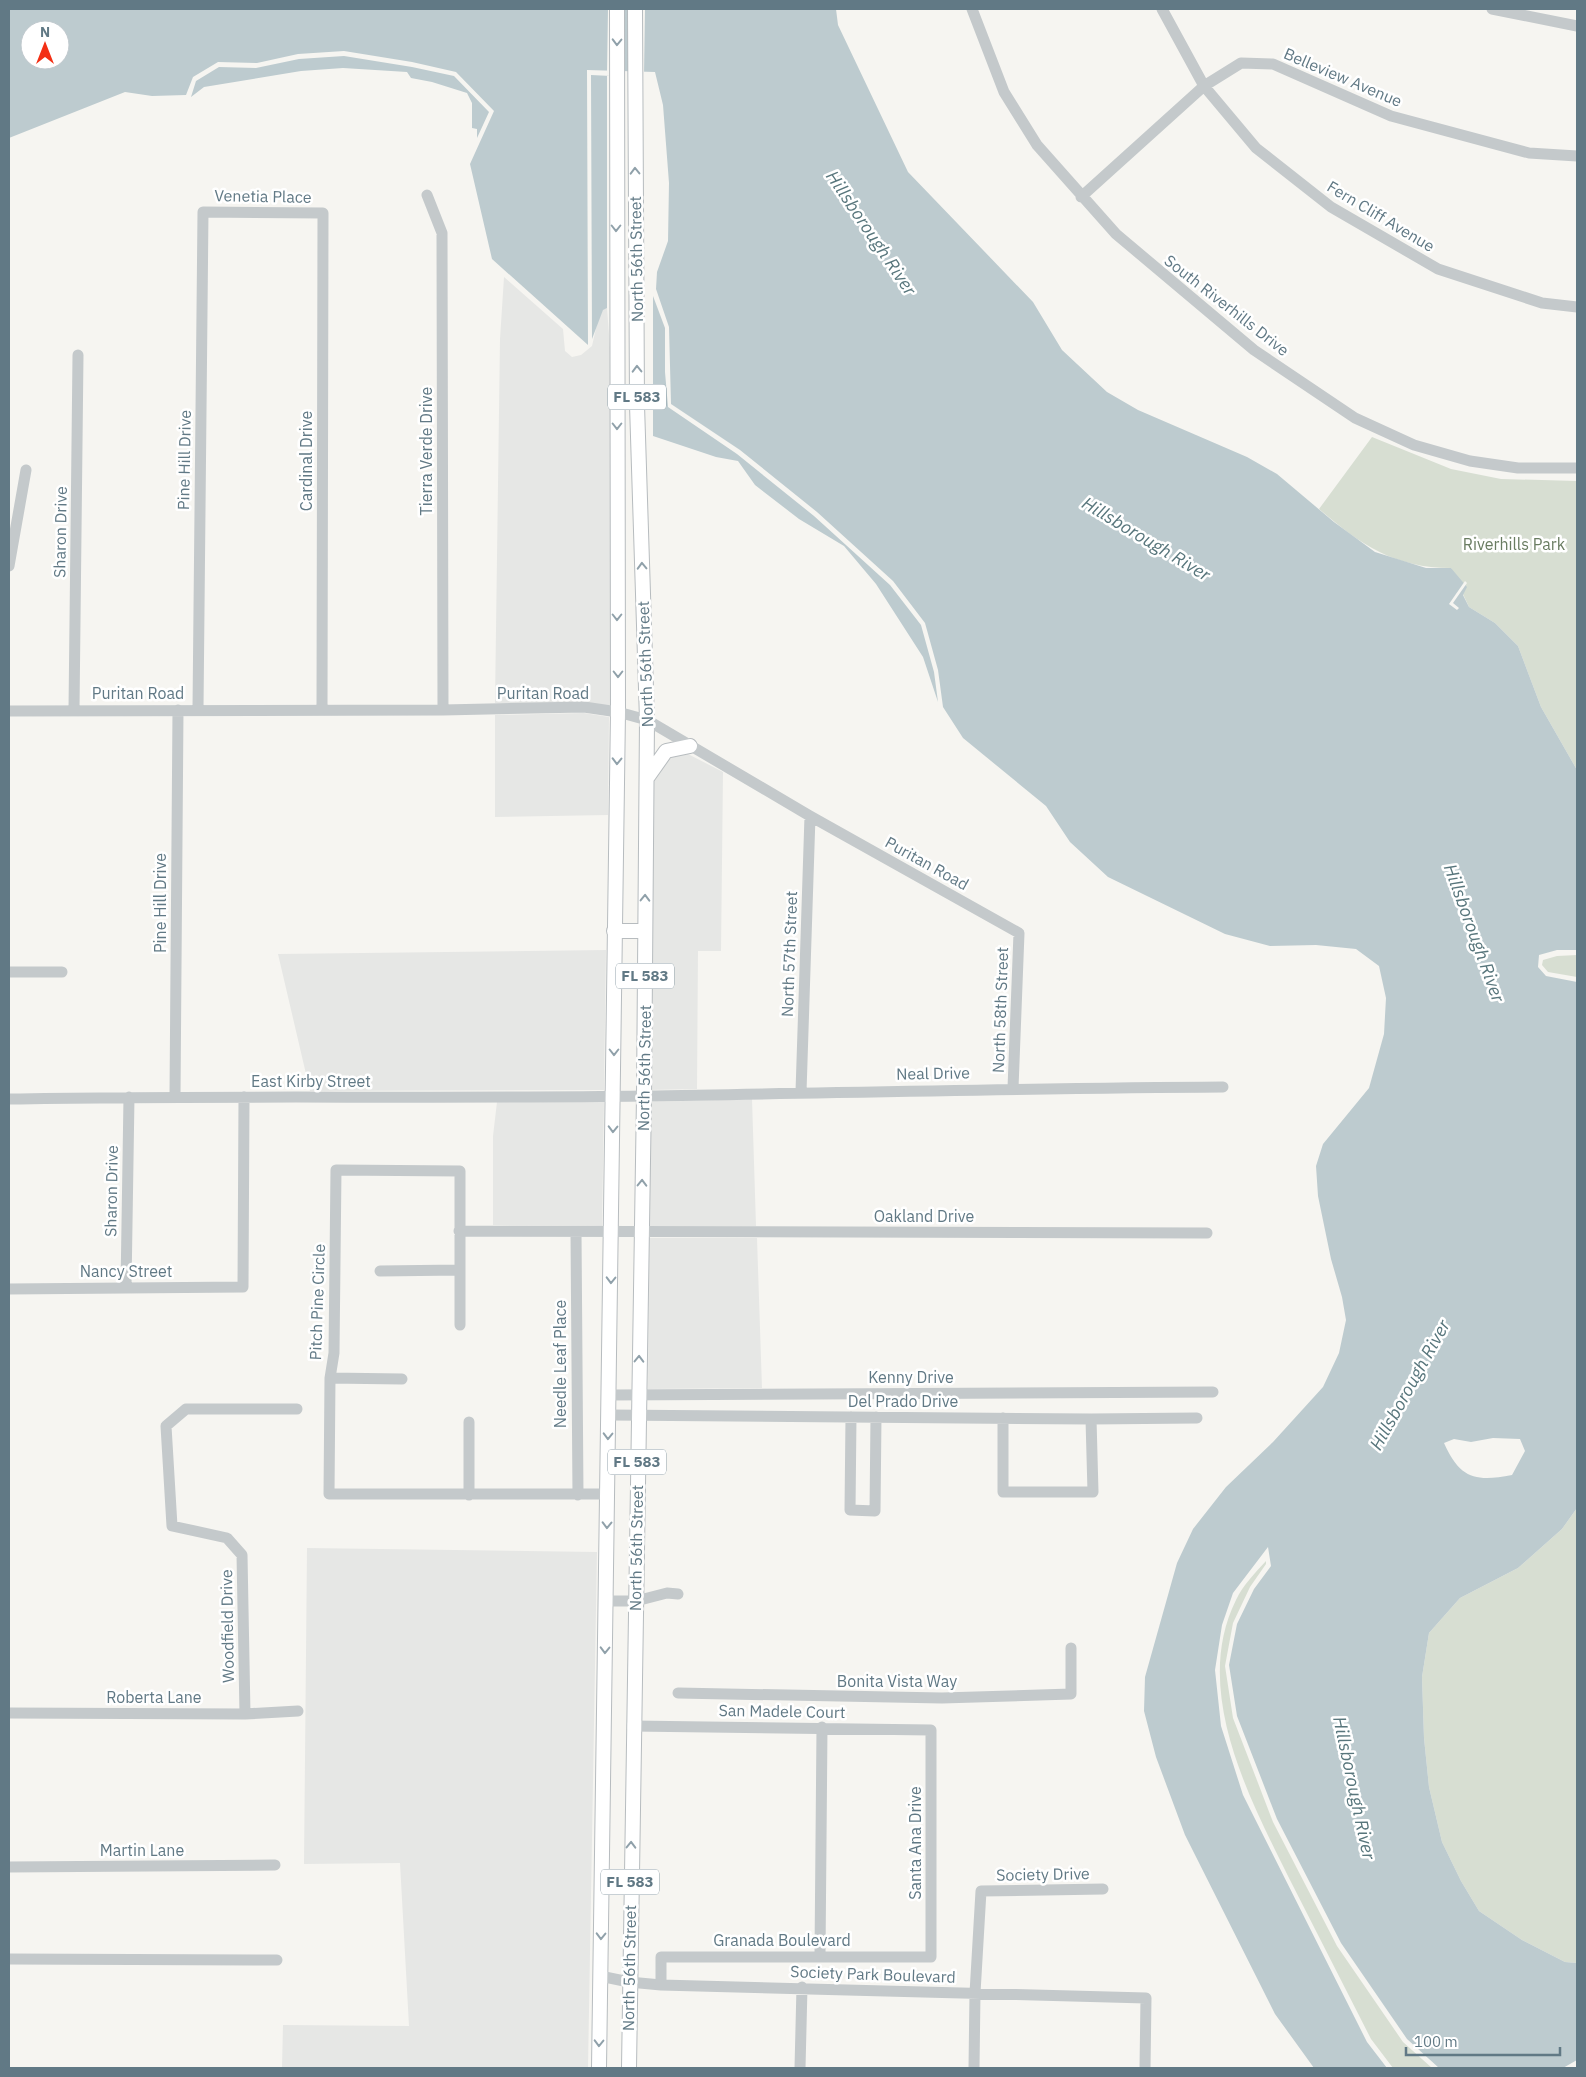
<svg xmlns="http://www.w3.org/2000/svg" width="1586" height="2077" font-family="'IBM Plex Sans',sans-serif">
  <rect width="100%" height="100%" fill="#f6f5f1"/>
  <path fill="#e6e7e5" d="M504,277L563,329L565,351L572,357L581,355L592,346L597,324L603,309L607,308L612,374L610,705L495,703L500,339Z
    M584,713L609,717L608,815L495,817V715Z
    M684,752L723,772L721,951H698L697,1089L649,1090L652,781L668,756Z
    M606,950L604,1090L310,1091L278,954Z
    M752,1099L756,1226H649V1102Z
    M497,1102H604L602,1226L493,1225V1136Z
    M649,1238H757L762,1388L648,1389Z
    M307,1548L597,1552L588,2068H282L283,2025L409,2026L400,1863L304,1864Z"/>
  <path fill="#d7ded2" d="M1372,437L1451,469L1501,479L1577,481V770L1541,707L1518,646L1495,623L1469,607L1451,568C1395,568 1361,545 1319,509Z
    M1577,955V977L1548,972L1542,965L1543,960L1557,956Z
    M1577,1508V1963L1565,1962L1522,1940L1479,1911L1461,1881L1442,1842L1429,1787L1424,1738L1422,1677L1429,1633L1460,1598L1518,1568L1562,1529Z
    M1266,1561V1564L1250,1587L1233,1623L1225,1666L1233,1718L1273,1822L1337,1946L1403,2042L1432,2068H1393L1371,2039C1344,1986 1317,1933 1290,1880C1250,1799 1191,1691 1236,1600C1243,1585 1255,1573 1266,1561Z"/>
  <path fill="#bdcbcf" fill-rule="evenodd" d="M9,9H836L838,25L908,172L1033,302L1062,350L1107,392L1138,410L1247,457L1277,474L1334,522L1375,552L1426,568H1451L1467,587L1463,595L1469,607L1495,623L1518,646L1541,707L1577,770V950H1557L1539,955L1538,967L1546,976L1577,982V1508L1562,1529L1518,1568L1460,1598L1429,1633L1422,1677L1424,1738L1429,1787L1442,1842L1461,1881L1479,1911L1522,1940L1565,1962L1577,1963V2060L1563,2068H1439L1407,2039L1341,1943L1277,1819L1237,1716L1229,1665L1237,1624L1254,1589L1271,1566L1268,1547L1233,1593L1222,1625L1215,1670L1221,1726L1243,1795L1367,2042L1387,2068H1314L1275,2014L1185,1835L1156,1757L1144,1711L1145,1677L1177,1563L1193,1529L1226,1487L1273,1442L1323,1387L1339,1353L1346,1320L1342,1297L1331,1259L1318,1196L1316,1166L1323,1144L1369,1088L1384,1034L1386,998L1379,966L1356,949L1316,945L1270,946L1225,934L1108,877L1070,842L1046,806L963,738L943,707L938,670L925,623L893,581L817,512L740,450L671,404L669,327L656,289L657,272L668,241L669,183L663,105L655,72L587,70L588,345L492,259L470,164L494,111L456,72L412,62L344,51L298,54L257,63L218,62L193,77L186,95L152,96L125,92L9,138ZM30,30H60V60H30ZM1493,1438L1520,1439L1525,1451L1512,1475C1476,1482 1460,1479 1444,1443L1454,1439L1471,1442Z
    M344,56L412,67L454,76L489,112L477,138V129L472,128V103L467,93L432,82L411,78L407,72L343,68L301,71L204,87L191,97L196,81L219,67L256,68L299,59Z
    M591,75L611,76H607V308L603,310L592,339Z
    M653,296L665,328V372L668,407L737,454L814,516L890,585L921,625L934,672L938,702L923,657L876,584L844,546L799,519L755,485L738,461L716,457L653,436Z"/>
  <path fill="#f6f5f1" d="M608,9H624L623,74L607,73Z
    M628,9H645L644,74H628Z
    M1465,581L1467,583L1453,603L1459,608L1457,610L1449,604Z"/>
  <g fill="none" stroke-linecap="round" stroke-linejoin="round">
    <g stroke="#b7bcbf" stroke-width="16">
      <path id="major" d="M647,778L666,751L690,746
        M614,931H645
        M599,2068L618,712L617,9
        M629,2068L644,1096L647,720L637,405L635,9"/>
    </g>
    <path stroke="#c4c9cb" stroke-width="11" d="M972,9L1004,92L1037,145L1116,234L1254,350L1355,418L1414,445L1470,461L1518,468H1577
      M1162,9L1204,86L1256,148L1331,207L1438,269L1542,303L1577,307
      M1492,9L1577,26
      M427,195L442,233L443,710
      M1081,197L1204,86L1241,63L1273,64L1391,116L1529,153L1577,156
      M9,566L26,470
      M198,709L203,212L323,213L322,709
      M74,710L78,355
      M9,711L443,710L584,707L618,712L647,720L810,816L1019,933L1013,1088
      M9,972H62
      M801,1092L810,816
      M175,1096L178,710
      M9,1099C220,1095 432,1099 644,1096C837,1093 1030,1088 1223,1087
      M459,1231L1207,1233
      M576,1232L578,1495
      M380,1271L459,1270
      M126,1287L129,1097
      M9,1289L243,1287L244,1097
      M460,1325V1171L336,1170L334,1353L330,1378L329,1494H607
      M330,1378L402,1379
      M609,1395L1213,1392
      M609,1415L1091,1419L1197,1418
      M851,1417L850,1510L875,1511L876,1417
      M1003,1418V1492H1093L1091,1419
      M469,1422V1495
      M606,1601H636L667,1593L678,1594
      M678,1693L942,1698L1071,1694V1648
      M9,1713L245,1714L298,1711
      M245,1714L242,1555L227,1538L172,1526L166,1426L186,1409H297
      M632,1726L931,1730V1957H661V1985
      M9,1867L275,1865
      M820,1956L822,1727
      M9,1959L277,1960
      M600,1976L629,1982L661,1985L1146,1998L1145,2068
      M800,2068L802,1987
      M974,2068L975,1993L981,1891L1103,1889"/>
    <use href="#major" stroke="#fff" stroke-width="14"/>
  </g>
  <defs><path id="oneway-chevron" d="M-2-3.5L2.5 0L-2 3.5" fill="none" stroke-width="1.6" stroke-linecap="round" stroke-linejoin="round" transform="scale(1.25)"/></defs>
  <g stroke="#90a1aa">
    <use href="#oneway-chevron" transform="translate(617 42) rotate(91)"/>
    <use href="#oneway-chevron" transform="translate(635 171) rotate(-91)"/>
    <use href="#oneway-chevron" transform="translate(616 228) rotate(90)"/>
    <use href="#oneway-chevron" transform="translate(637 369) rotate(-91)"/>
    <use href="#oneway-chevron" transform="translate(617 426) rotate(90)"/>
    <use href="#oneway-chevron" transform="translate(642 566) rotate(-92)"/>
    <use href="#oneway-chevron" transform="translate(617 617) rotate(90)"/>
    <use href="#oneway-chevron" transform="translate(618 674) rotate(90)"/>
    <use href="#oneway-chevron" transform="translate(617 761) rotate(91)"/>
    <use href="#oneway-chevron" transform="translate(645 898) rotate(-89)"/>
    <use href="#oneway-chevron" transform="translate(614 1052) rotate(90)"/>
    <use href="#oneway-chevron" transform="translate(613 1129) rotate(91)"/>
    <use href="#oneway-chevron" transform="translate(642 1183) rotate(-89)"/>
    <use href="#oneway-chevron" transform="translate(611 1280) rotate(91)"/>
    <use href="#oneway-chevron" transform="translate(639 1359) rotate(-89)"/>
    <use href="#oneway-chevron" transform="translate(608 1436) rotate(91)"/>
    <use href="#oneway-chevron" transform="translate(607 1525) rotate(91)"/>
    <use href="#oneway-chevron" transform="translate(605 1650) rotate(91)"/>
    <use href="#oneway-chevron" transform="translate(631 1845) rotate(-89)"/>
    <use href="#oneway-chevron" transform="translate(601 1936) rotate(91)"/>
    <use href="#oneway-chevron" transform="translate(599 2043) rotate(91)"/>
  </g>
  <g text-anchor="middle" stroke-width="5" stroke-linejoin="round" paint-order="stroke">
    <g fill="#fff" stroke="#90a1aa" stroke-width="1">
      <rect x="608" y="384.5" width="58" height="25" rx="4"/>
      <rect x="616" y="963.5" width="58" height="25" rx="4"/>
      <rect x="608" y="1449.5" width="58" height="25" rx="4"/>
      <rect x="601" y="1869.5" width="58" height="25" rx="4"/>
    </g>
    <g font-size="15" font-weight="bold" fill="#617985">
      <text x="637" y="402">FL 583</text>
      <text x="645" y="981">FL 583</text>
      <text x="637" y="1467">FL 583</text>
      <text x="630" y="1887">FL 583</text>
    </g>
    <g font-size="16" fill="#617985" stroke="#fff">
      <text transform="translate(1343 77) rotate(23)" y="6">Belleview Avenue</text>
      <text transform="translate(263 196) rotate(1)" y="6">Venetia Place</text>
      <text transform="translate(1381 216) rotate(31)" y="6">Fern Cliff Avenue</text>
      <text transform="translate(636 259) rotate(-91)" y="6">North 56th Street</text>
      <text transform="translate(1227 305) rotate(38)" y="6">South Riverhills Drive</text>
      <text transform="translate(426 451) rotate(-90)" y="6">Tierra Verde Drive</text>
      <text transform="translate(184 460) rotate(-89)" y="6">Pine Hill Drive</text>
      <text transform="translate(306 461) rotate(-90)" y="6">Cardinal Drive</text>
      <text transform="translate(60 532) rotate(-89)" y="6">Sharon Drive</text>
      <text transform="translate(645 664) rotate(-92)" y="6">North 56th Street</text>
      <text x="138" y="699">Puritan Road</text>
      <text x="543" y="699">Puritan Road</text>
      <text transform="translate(927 863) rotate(29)" y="6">Puritan Road</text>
      <text transform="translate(160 903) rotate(-90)" y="6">Pine Hill Drive</text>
      <text transform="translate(789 954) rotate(-88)" y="6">North 57th Street</text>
      <text transform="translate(1000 1010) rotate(-88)" y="6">North 58th Street</text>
      <text transform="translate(644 1068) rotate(-89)" y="6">North 56th Street</text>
      <text transform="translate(933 1073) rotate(-1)" y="6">Neal Drive</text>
      <text x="311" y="1087">East Kirby Street</text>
      <text transform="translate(111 1191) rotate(-89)" y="6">Sharon Drive</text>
      <text x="924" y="1222">Oakland Drive</text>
      <text x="126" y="1277">Nancy Street</text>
      <text transform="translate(317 1302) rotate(-88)" y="6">Pitch Pine Circle</text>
      <text transform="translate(560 1364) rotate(-90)" y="6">Needle Leaf Place</text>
      <text x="911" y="1383">Kenny Drive</text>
      <text x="903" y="1407">Del Prado Drive</text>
      <text transform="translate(636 1548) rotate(-89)" y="6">North 56th Street</text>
      <text transform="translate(227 1626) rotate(-91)" y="6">Woodfield Drive</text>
      <text x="897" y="1687">Bonita Vista Way</text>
      <text x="154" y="1703">Roberta Lane</text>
      <text transform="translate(782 1711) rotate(1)" y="6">San Madele Court</text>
      <text transform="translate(915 1843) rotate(-90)" y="6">Santa Ana Drive</text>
      <text x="142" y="1856">Martin Lane</text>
      <text transform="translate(1043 1874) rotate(-1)" y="6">Society Drive</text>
      <text x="782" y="1946">Granada Boulevard</text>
      <text transform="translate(629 1968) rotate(-89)" y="6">North 56th Street</text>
      <text transform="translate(873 1974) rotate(2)" y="6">Society Park Boulevard</text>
    </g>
    <g font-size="16" fill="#697c61" stroke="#fff">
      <text x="1514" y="550">Riverhills Park</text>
    </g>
    <g font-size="18" font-style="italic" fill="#58767c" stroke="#fff">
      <text transform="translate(871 233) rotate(56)" y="6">Hillsborough River</text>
      <text transform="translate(1146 539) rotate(31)" y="6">Hillsborough River</text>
      <text transform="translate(1474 933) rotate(70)" y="6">Hillsborough River</text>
      <text transform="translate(1410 1385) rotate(-61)" y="6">Hillsborough River</text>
      <text transform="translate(1354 1788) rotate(78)" y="6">Hillsborough River</text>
    </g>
  </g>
  <rect width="1586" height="2077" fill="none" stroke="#617985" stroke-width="20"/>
  <g transform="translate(45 45)"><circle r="24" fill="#ffffff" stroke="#c0c9ce"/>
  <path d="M0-4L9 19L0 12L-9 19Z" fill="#f32f14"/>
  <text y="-8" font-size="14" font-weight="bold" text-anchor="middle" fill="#617985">N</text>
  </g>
  <path d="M1406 2047v8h154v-8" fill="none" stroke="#617985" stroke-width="2.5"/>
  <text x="1414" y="2047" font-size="15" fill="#617985" stroke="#ffffff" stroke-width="4" paint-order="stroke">100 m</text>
</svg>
